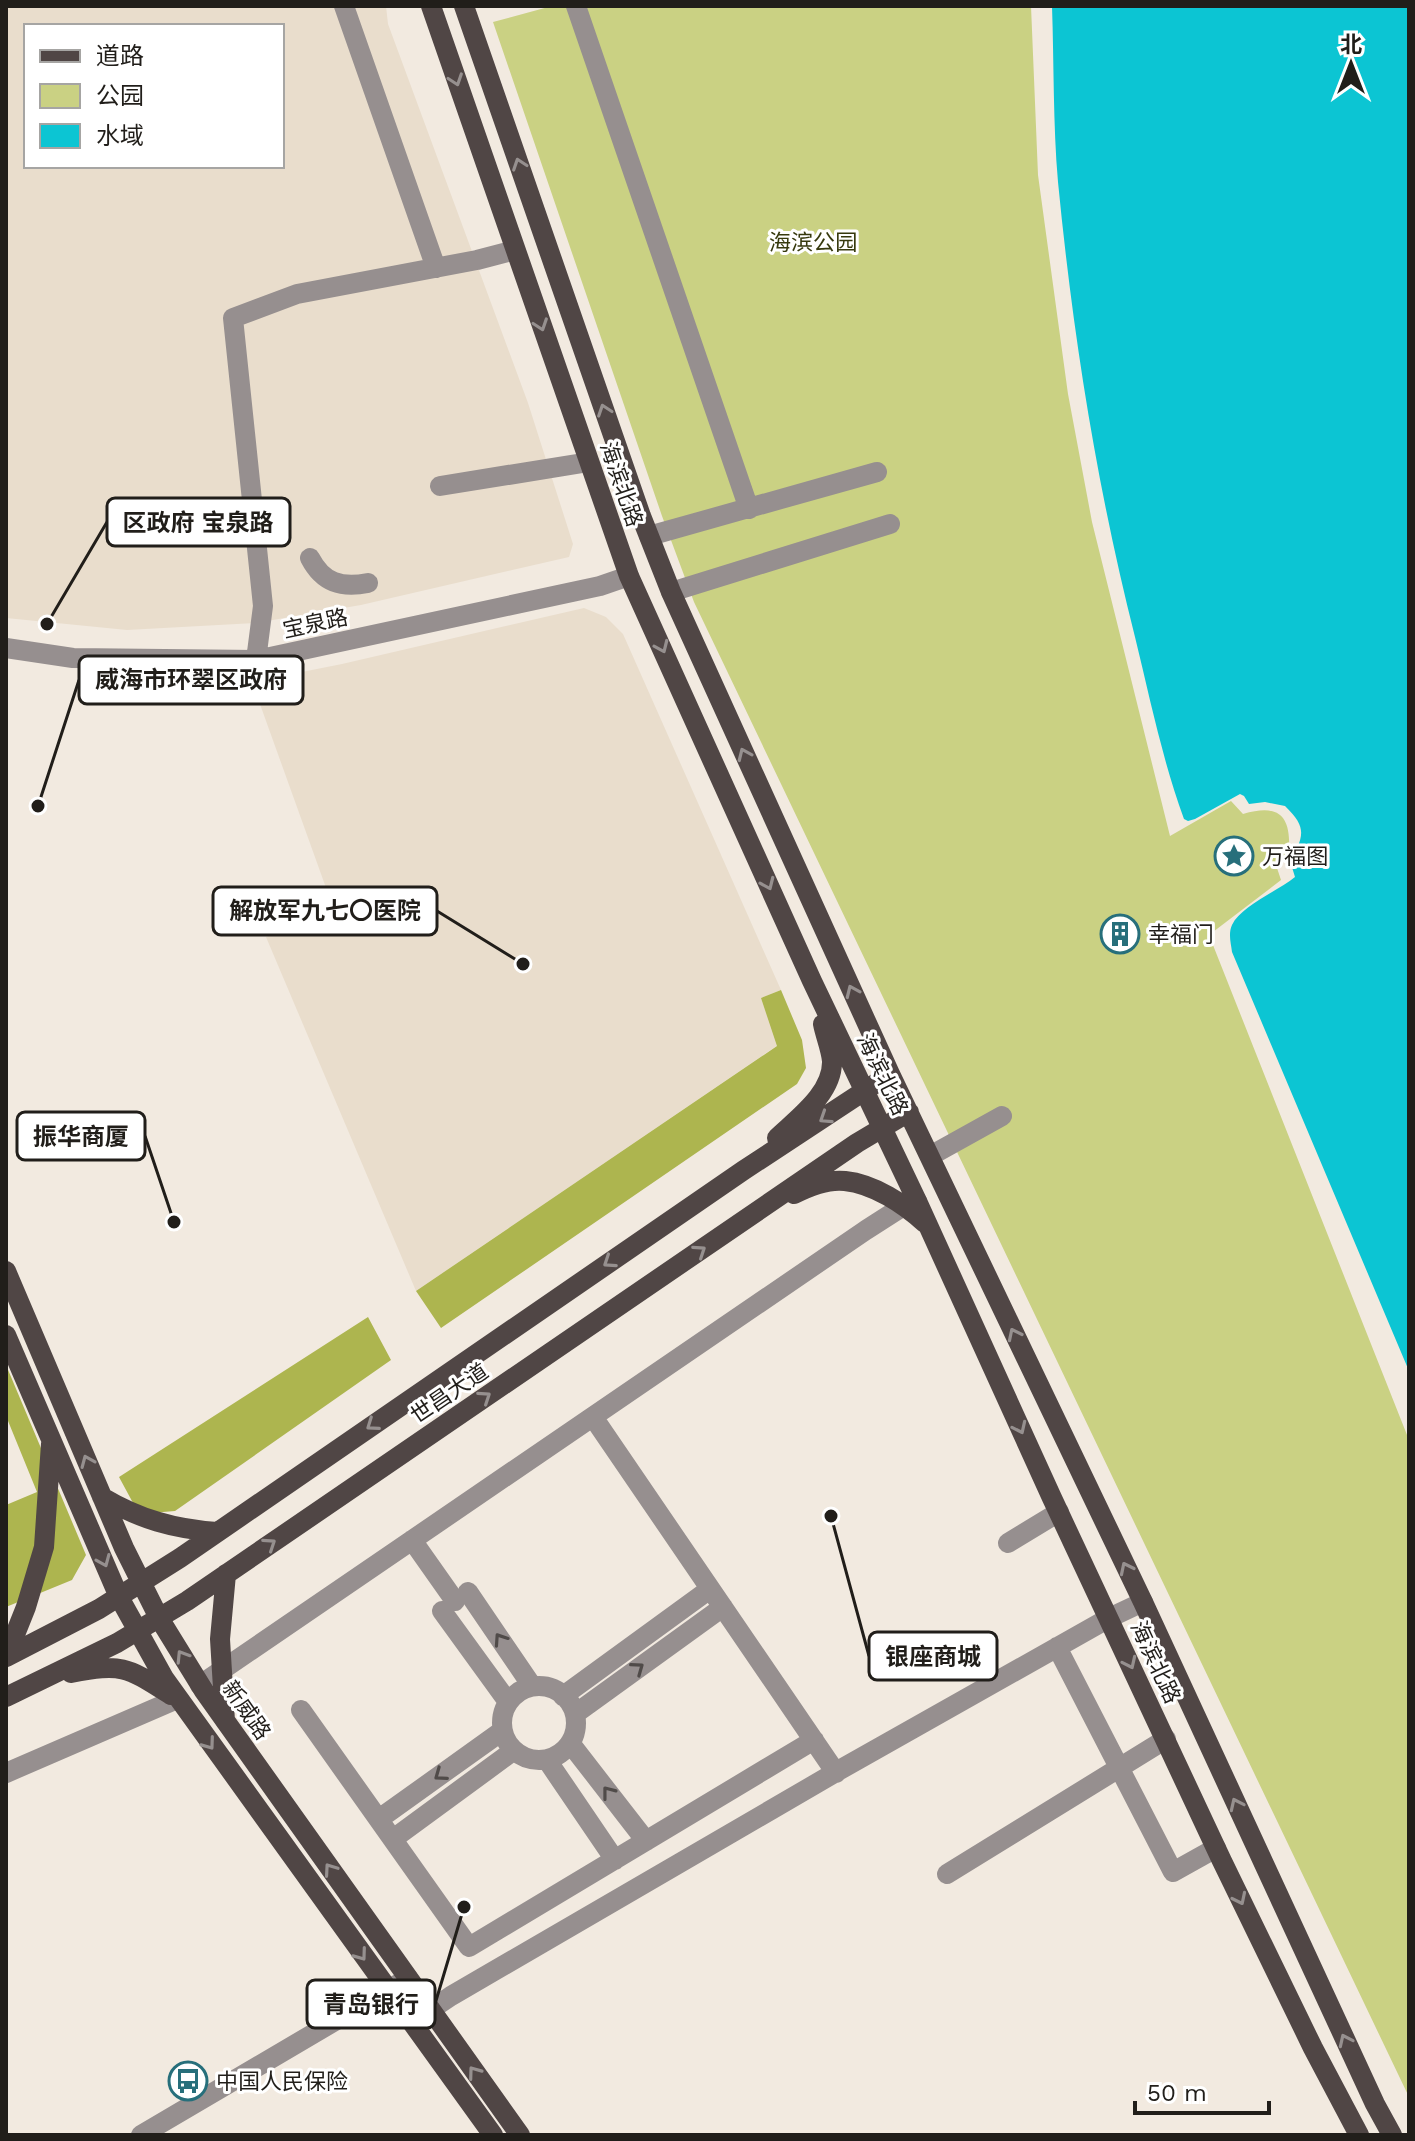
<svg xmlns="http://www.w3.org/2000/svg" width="1415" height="2141" font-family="'Work Sans','Noto Sans SC',sans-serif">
  <rect width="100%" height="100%" fill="#f2eae0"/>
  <path fill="#e9ddcc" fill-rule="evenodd" d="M6,6H386L388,24L528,403L573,544L569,557L361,605L255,623L127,630L6,618ZM26,26H282V166H26Z
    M584,608L606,617L623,634L781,990L761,998L778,1045L416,1291L266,937L334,910L252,682L342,664Z"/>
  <path fill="#cad183" d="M552,6H1031L1038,175L1068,394L1092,522L1170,836L1231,801L1243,814C1278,804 1291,814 1289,851L1276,865L1281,880L1209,935L1409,1440V2097L694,602L662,516L493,22Z"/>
  <path fill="#adb54f" d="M781,990L802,1040L806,1068L797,1084L441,1328L416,1291L777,1046L761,998Z
    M368,1317L391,1360L175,1511L139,1514L119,1477Z
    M6,1365L86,1555L72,1580L6,1607V1505L37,1492L6,1416Z"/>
  <path fill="#0cc5d3" d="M1052,6H1409V1371L1232,952C1231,943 1228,934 1232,925C1241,906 1278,891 1295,877L1291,864C1301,837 1310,830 1285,806L1265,802L1249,804L1244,796L1240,794L1195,819L1188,821L1184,819C1162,759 1150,698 1135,637C1097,487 1073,336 1058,182C1053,124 1054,64 1052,6Z"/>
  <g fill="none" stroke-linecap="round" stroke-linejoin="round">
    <path stroke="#968f8f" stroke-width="20" d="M344,6L436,268
      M576,6L749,509
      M440,486L589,462
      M649,536L877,472
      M310,558C323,583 341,588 368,583
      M671,592L890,524
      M6,648L73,658L256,660L600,586L629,576
      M256,660L263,606L233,318L297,294L477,260L515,250
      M930,1156L1002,1116
      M593,1417L836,1773
      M412,1540L455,1601
      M1008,1543L1059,1512
      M468,1592L532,1686
      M442,1611L508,1702
      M1057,1647L1173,1872L1216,1848
      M200,1685L866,1230L905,1205L917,1201
      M502 1723a37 37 0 1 1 74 0a37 37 0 1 1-74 0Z
      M563,1696L710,1589
      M301,1710L469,1947L814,1740
      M575,1714L723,1607
      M570,1743L646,1841
      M547,1760L615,1860
      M6,1773L177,1699
      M379,1819L502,1731
      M393,1839L513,1751
      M947,1874L1166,1739
      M417,2019L451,1996L843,1768L1109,1618L1143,1602
      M141,2135L408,1978"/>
    <path stroke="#504645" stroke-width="20" d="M431,6L629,576L812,981L917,1201L1052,1498L1222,1861L1313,2048L1359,2135
      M464,6L641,516L671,592L890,1074L1143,1602L1375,2104L1392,2135
      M777,1138C798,1118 833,1093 832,1061C831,1049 825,1035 823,1024
      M794,1194C808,1187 829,1179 845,1181C874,1184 904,1204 925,1223
      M6,1271L124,1548L159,1618L204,1691L520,2135
      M6,1335L119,1597L164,1678L493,2135
      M102,1497C139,1519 174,1529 217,1532
      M6,1657L99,1609L180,1558L744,1170L890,1074
      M6,1657L26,1607L44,1547L51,1444
      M71,1673C123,1663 127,1667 171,1695
      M6,1697L117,1643L187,1601L857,1143L909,1112
      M225,1721L220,1639L226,1574"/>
  </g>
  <defs><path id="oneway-chevron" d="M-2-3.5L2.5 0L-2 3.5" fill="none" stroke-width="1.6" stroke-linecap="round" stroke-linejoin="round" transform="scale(2)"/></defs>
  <g stroke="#96908f">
    <use href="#oneway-chevron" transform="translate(456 80) rotate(71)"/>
    <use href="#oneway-chevron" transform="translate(519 164) rotate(-109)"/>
    <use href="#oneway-chevron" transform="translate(541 325) rotate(71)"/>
    <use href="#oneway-chevron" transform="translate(604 410) rotate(-109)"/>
    <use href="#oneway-chevron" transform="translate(662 647) rotate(66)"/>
    <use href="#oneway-chevron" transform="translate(744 754) rotate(-114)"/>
    <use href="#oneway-chevron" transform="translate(768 884) rotate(66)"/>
    <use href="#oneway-chevron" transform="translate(852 991) rotate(-114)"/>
    <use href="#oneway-chevron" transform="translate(825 1118) rotate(147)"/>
    <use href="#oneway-chevron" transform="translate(700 1251) rotate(-34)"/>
    <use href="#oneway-chevron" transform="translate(609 1262) rotate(146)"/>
    <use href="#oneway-chevron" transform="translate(1014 1334) rotate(-116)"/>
    <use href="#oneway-chevron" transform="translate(485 1397) rotate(-34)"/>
    <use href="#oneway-chevron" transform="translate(372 1425) rotate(145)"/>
    <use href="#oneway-chevron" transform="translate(1020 1428) rotate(65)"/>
    <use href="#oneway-chevron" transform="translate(87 1461) rotate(-113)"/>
    <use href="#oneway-chevron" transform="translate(270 1544) rotate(-34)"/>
    <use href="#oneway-chevron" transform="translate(104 1561) rotate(67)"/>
    <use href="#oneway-chevron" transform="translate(1126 1568) rotate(-116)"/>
    <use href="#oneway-chevron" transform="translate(182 1656) rotate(-122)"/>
    <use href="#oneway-chevron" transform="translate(1130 1663) rotate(65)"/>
    <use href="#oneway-chevron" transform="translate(209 1744) rotate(54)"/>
    <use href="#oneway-chevron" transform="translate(1236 1804) rotate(-115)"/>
    <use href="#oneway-chevron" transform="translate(330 1869) rotate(-125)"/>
    <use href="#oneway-chevron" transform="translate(1240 1899) rotate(64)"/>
    <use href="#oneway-chevron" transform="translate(361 1955) rotate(54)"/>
    <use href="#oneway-chevron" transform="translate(1345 2040) rotate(-115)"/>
    <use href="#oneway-chevron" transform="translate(474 2072) rotate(-126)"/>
  </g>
  <g stroke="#504b49">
    <use href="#oneway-chevron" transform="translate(500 1639) rotate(-124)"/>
    <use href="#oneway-chevron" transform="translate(638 1668) rotate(-36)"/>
    <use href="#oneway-chevron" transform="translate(440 1775) rotate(144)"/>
    <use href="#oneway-chevron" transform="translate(608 1792) rotate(-128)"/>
  </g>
  <defs>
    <g id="sight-ring" transform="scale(2)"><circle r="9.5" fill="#fff" stroke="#276f7b" stroke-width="1.5"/><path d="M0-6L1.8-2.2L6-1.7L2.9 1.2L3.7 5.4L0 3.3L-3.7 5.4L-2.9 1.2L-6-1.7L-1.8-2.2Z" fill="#276f7b"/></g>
    <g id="building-ring" transform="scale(2)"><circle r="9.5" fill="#fff" stroke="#276f7b" stroke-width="1.5"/><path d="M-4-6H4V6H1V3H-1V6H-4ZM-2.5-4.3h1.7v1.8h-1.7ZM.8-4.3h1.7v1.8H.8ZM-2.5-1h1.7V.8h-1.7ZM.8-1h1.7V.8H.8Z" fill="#276f7b"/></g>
    <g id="bus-ring" transform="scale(2)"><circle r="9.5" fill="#fff" stroke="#276f7b" stroke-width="1.5"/><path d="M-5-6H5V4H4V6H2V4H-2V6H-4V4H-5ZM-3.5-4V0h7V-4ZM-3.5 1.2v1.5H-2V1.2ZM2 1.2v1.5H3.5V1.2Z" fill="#276f7b"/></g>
  </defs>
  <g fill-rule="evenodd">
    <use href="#sight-ring" x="1234" y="856"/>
    <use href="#building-ring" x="1120" y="934"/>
    <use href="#bus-ring" x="188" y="2081"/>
  </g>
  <g text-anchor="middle" stroke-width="6" stroke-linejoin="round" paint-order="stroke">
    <g font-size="22" fill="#36390d" stroke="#fff">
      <text x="813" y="250">海滨公园</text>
    </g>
    <g font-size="22" fill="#211e1a" stroke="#fff">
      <text transform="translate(622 484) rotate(71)" y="8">海滨北路</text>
      <text transform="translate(315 623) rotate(-12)" y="8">宝泉路</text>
      <text transform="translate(883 1074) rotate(64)" y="8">海滨北路</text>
      <text transform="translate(449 1393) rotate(-34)" y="8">世昌大道</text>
      <text transform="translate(1156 1662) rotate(65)" y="8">海滨北路</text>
      <text transform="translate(247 1710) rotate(55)" y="8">新威路</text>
    </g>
    <g font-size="22" fill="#211e1a" stroke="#fff" text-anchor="start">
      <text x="1262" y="864">万福图</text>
      <text x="1148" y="942">幸福门</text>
      <text x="216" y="2089">中国人民保险</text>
    </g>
  </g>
  <path fill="none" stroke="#211e1a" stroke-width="3" d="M47 624L107 522M38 806L79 680M523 964L437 911M174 1222L145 1136M831 1516L869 1656M464 1907L435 2004"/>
  <g fill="#211e1a" stroke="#fff" stroke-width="3">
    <circle cx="47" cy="624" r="8"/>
    <circle cx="38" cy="806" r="8"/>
    <circle cx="523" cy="964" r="8"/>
    <circle cx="174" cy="1222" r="8"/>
    <circle cx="831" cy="1516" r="8"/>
    <circle cx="464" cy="1907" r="8"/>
  </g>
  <g fill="#fff" stroke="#211e1a" stroke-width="3">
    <rect x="107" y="498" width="183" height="48" rx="8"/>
    <rect x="79" y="656" width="224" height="48" rx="8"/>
    <rect x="213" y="887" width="224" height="48" rx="8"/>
    <rect x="17" y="1112" width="128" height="48" rx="8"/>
    <rect x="869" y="1632" width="128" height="48" rx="8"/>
    <rect x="307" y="1980" width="128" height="48" rx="8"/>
  </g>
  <g font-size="24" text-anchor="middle" font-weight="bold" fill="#211e1a">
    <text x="198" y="531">区政府 宝泉路</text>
    <text x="191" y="688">威海市环翠区政府</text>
    <text x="325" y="919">解放军九七〇医院</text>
    <text x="81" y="1145">振华商厦</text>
    <text x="933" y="1665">银座商城</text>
    <text x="371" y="2013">青岛银行</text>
  </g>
  <rect width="1415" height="2141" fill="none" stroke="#211e1a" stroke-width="16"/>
  <rect x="24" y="24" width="260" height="144" fill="#ffffff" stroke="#a6a5a3" stroke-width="2"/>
  <rect x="40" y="50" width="40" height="12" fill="#504645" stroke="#a6a5a3" stroke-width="2"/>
  <text x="96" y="64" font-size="24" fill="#211e1a">道路</text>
  <rect x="40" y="84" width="40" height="24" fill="#cad183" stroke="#a6a5a3" stroke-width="2"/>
  <text x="96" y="104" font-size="24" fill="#211e1a">公园</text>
  <rect x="40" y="124" width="40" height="24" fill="#0cc5d3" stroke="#a6a5a3" stroke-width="2"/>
  <text x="96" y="144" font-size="24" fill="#211e1a">水域</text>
  <g transform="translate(1351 64)" stroke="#ffffff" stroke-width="6" paint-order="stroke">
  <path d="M0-6L14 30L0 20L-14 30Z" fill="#211e1a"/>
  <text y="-12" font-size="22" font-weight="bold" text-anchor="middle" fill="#211e1a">北</text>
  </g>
  <path d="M1135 2101v12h134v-12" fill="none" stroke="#211e1a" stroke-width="4"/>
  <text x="1147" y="2101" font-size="24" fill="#211e1a" stroke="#ffffff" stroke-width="6" paint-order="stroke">50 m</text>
</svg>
